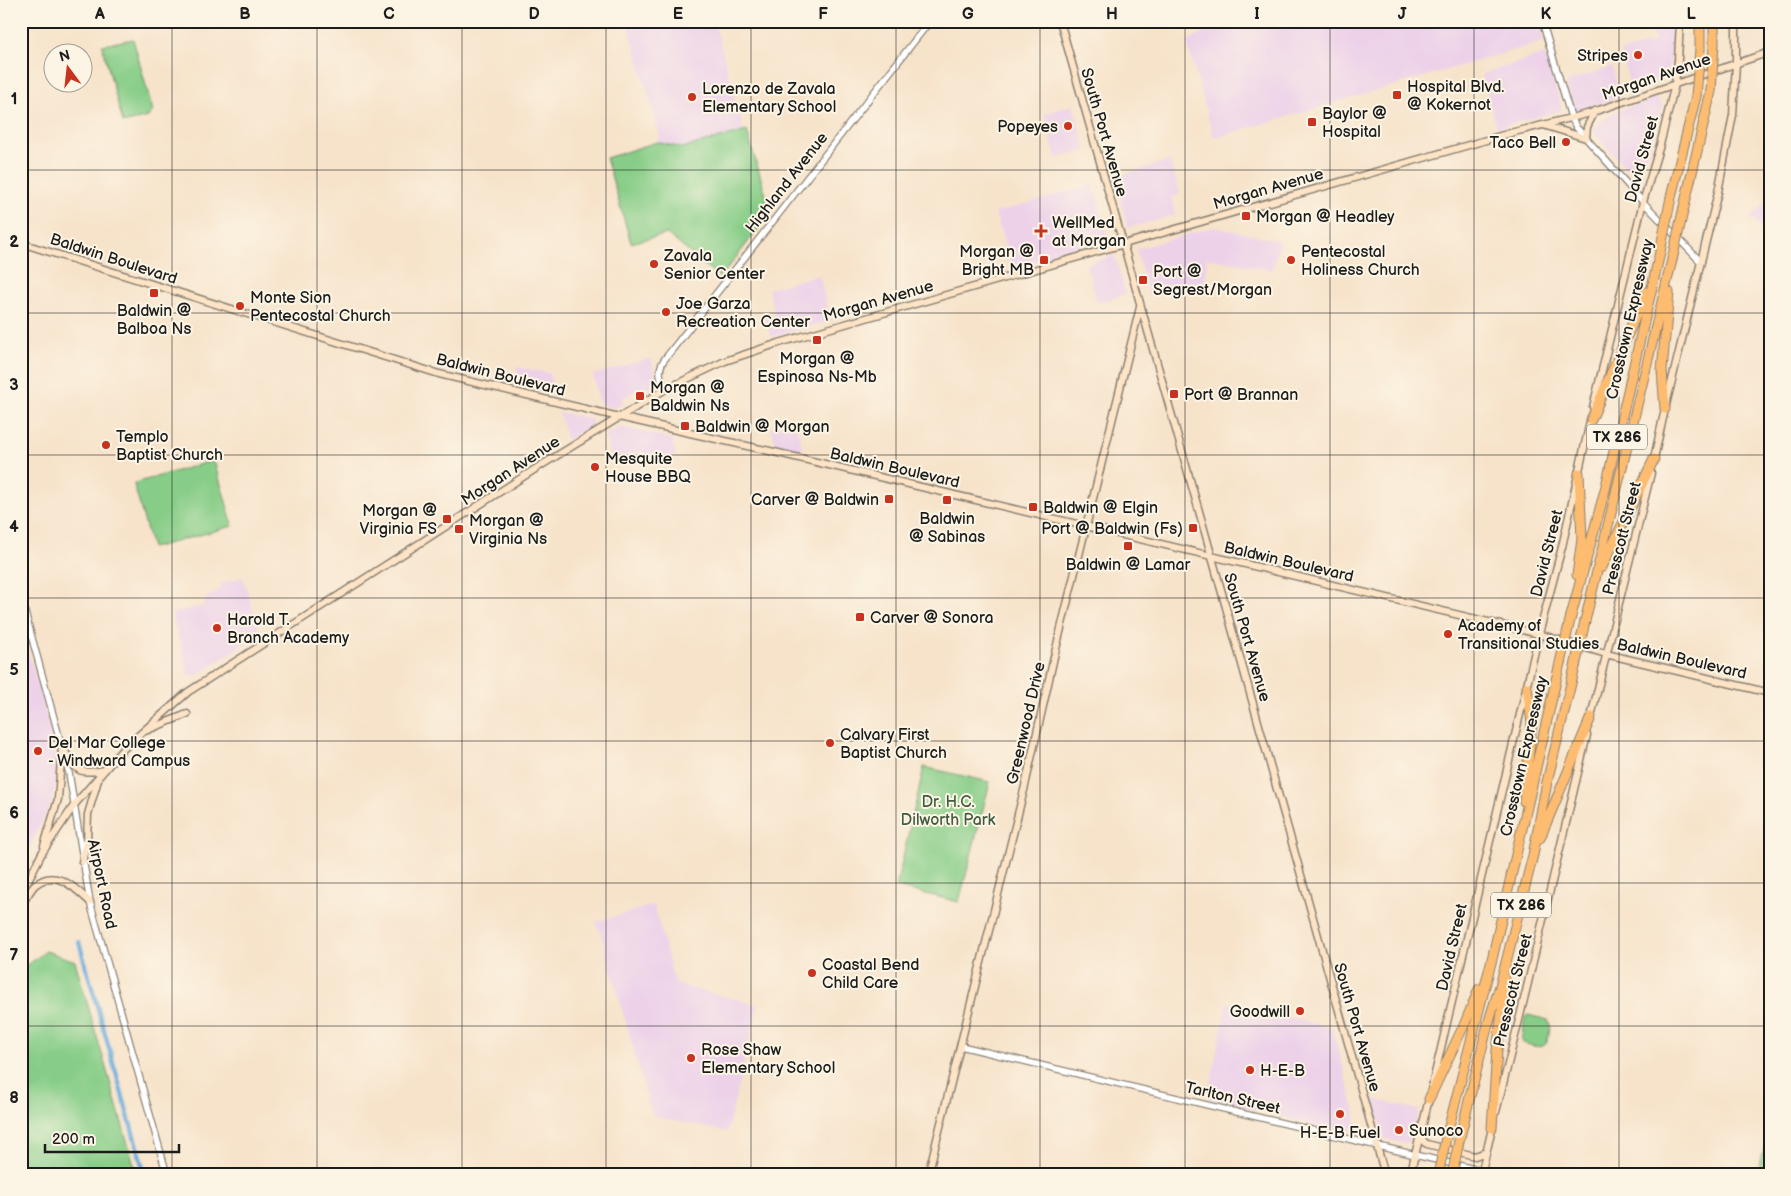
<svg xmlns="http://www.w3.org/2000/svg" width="1791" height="1196" font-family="'Balsamiq Sans',sans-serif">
  <rect width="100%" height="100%" fill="#fcf5e5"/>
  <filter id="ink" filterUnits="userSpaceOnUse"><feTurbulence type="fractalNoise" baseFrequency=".02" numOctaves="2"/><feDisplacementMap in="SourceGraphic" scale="10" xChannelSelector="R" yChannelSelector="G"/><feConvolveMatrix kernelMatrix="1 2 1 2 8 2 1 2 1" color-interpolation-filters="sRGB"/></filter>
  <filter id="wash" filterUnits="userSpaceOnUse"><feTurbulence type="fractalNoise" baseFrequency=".0096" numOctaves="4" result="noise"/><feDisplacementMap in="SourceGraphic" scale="20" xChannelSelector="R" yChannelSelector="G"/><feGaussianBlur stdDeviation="1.12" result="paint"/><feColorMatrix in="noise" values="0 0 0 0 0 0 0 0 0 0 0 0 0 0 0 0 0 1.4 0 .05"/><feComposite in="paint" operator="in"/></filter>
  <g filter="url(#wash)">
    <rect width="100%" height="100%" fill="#f7e3ca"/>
    <path fill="#edd1e9" d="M627,21H714L744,131L682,148L657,142L660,136Z
      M1224,21H1539L1545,41L1214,138L1187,42Z
      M1673,24L1674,36L1668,73L1650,83L1631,89L1621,52L1655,41L1652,31Z
      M1545,54L1562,110L1497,128L1482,74Z
      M1612,67L1620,97L1588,108L1576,110L1573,108L1566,82Z
      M1656,97L1663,106L1647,157L1630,172L1596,136L1593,129L1612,113Z
      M1073,105L1086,150L1056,158L1044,114Z
      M1170,161L1180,194L1171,197L1175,215L1128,228L1114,177Z
      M1093,184L1108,238L1012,268L995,213Z
      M1770,198V236L1751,217Z
      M1214,227L1280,241L1272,270L1207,258L1205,286L1195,285L1149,296L1136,249Z
      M1114,255L1126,294L1097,303L1086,264Z
      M819,275L831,320L771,337L766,319L775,315L768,289Z
      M651,358L658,384L629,393L630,395L622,398L623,403L613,408L600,404L593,375Z
      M516,367L549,373L556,395L522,386Z
      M559,412L591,419L593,425L567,441Z
      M795,422L803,451L776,445L771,428Z
      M620,427L672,439L676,455L646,464L643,451L612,459L605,435Z
      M243,577L260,633L195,677L192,674L188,675L172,613L204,606L206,598L222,588L220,584Z
      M21,627L54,742L57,761L56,782L52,801L21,864Z
      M654,905L675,984L758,1005L727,1132L656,1117L651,1111L601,934L595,922Z
      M1227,1002L1332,1028L1356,1113L1355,1125L1346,1133L1208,1098Z
      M1373,1099L1419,1110L1412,1138L1406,1143L1385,1139Z"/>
    <path fill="#87cd87" stroke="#527452" d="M133,39L153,111L148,117L123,123L102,45Z
      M747,131L770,209V214L720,278L667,234L631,243L606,158L657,142L682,148Z
      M212,461L215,464L233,526L152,548L134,485L135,483Z
      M924,767L990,782L959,902L896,887Z
      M46,951L75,961L137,1175H21V970Z
      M1528,1015L1548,1020L1550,1022C1551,1028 1549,1033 1548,1039C1545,1052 1530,1045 1521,1042L1525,1017Z
      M1770,1125V1172L1759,1169Z"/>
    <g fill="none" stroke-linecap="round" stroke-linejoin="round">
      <path stroke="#67acdd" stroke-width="4.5" d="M79,942L145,1175"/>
    </g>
  </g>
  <g filter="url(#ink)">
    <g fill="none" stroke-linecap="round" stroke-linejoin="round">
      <g stroke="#8a8073" stroke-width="8">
        <path id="tertiary" d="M1542,21L1571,117L1576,127L1643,202L1701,262
          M664,390C661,379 657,370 664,360L930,21
          M21,598L69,773L90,902L167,1175
          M961,1046L1499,1175"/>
      </g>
      <g stroke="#8a8073" stroke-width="9">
        <path id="secondary" d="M1060,21L1206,536L1385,1175
          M1543,125L1586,138L1587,127L1595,111
          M21,243L439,374L619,417L774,452L1539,634L1606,654L1770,693
          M1593,407L1643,202L1660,145L1675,84L1678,60L1680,21
          M1653,463L1665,409L1718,192L1733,115L1736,63V21
          M1590,721L1651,473
          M145,731L187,714
          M62,747C77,770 75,775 105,770
          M44,846L58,799L62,747
          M82,862L87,841L88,814L98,780
          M21,894L42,853L75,804L122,750L188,692L540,466L664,390L725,361L779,343L1514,132L1587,114L1770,52
          M21,905C26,899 30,890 35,885C56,867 76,889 90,902
          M1432,1086L1539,634L1562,547L1591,417
          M1496,1112L1521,1012L1587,735
          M1420,1134L1424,1142L1427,1144L1475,1156L1486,1152
          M928,1175L1025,786L1054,657L1140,307
          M1410,1175L1430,1095
          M1481,1175L1493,1124"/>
      </g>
      <g stroke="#8a8073" stroke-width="11">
        <path id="motorway" d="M1700,21V49
          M1714,21V44
          M1671,197L1696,96
          M1684,207L1711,91
          M1665,409L1662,370L1669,292
          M1591,420L1646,292
          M1602,567L1654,459
          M1577,575L1582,539L1579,473
          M1571,616L1605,490L1659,257
          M1585,621L1672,260
          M1524,801L1532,723L1527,687
          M1540,838L1591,717
          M1429,1099L1465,1023L1479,989
          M1492,1128L1497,1050L1506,981
          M1446,1138L1493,955L1560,663
          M1459,1141L1488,1024L1500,986L1533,855L1547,782L1575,667"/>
      </g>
      <use href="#tertiary" stroke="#fff" stroke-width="5.5"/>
      <use href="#secondary" stroke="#fee4c6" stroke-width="6"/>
      <use href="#motorway" stroke="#fdbc70" stroke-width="9"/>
      <g stroke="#8a8073" stroke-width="11" stroke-linecap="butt">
        <path id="motorway-bridge" d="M1711,91L1714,44
          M1696,96L1700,49
          M1659,257L1671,197
          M1672,260L1684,207
          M1560,663L1571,616
          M1575,667L1585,621
          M1438,1175L1446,1138
          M1452,1175L1459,1141"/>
      </g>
      <use href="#motorway-bridge" stroke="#fdbc70" stroke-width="9"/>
    </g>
  </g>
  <path fill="none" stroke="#1c1c1c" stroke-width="1" stroke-opacity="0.55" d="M172,21V1175M317,21V1175M462,21V1175M606,21V1175M751,21V1175M896,21V1175M1040,21V1175M1185,21V1175M1330,21V1175M1474,21V1175M1619,21V1175M21,170H1770M21,313H1770M21,455H1770M21,598H1770M21,741H1770M21,883H1770M21,1026H1770"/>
  <g fill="#c8321e" stroke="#fcf5e5" stroke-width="2">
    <circle cx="1638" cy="55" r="5"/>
    <rect x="1392" y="90" width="10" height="10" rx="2.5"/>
    <circle cx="692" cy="97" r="5"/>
    <rect x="1307" y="117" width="10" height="10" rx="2.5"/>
    <circle cx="1068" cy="126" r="5"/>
    <circle cx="1566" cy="142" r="5"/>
    <rect x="1241" y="211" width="10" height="10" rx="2.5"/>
    <path d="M1038.5 223.5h5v5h5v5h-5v5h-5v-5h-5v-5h5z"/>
    <rect x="1039" y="255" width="10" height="10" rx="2.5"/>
    <circle cx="1291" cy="260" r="5"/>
    <circle cx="654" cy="264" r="5"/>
    <rect x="1138" y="275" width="10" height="10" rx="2.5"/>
    <rect x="149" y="288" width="10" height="10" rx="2.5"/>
    <circle cx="240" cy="306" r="5"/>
    <circle cx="666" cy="312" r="5"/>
    <rect x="812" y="335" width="10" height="10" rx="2.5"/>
    <rect x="1169" y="389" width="10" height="10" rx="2.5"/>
    <rect x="635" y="391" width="10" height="10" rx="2.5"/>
    <rect x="680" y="421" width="10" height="10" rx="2.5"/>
    <circle cx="106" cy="445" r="5"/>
    <circle cx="595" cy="467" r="5"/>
    <rect x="884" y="494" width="10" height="10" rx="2.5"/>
    <rect x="942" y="495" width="10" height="10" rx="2.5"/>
    <rect x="1028" y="502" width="10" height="10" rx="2.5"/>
    <rect x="442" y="514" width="10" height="10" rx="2.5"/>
    <rect x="1188" y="523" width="10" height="10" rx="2.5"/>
    <rect x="454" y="524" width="10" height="10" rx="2.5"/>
    <rect x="1123" y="541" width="10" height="10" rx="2.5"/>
    <rect x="855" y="612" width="10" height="10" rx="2.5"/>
    <circle cx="217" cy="628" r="5"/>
    <circle cx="1448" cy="634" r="5"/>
    <circle cx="830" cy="743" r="5"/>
    <circle cx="38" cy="751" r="5"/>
    <circle cx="812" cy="973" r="5"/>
    <circle cx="1300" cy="1011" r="5"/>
    <circle cx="691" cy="1058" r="5"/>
    <circle cx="1250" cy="1070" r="5"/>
    <circle cx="1340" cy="1114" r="5"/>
    <circle cx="1399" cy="1130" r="5"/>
  </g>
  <g text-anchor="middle" stroke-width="4" stroke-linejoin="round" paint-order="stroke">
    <g fill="#fcf5e5" stroke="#5f5d58" stroke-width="1">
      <rect x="1587" y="424.5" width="60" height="25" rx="4"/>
      <rect x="1491" y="892.5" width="60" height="25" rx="4"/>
    </g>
    <g font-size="15" font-weight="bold" fill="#1c1c1c">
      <text x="1617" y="442">TX 286</text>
      <text x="1521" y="910">TX 286</text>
    </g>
    <g font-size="16" fill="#1c1c1c" stroke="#fcf5e5" text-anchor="start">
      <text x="1628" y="61" text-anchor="end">Stripes</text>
      <text x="1407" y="92">Hospital Blvd.<tspan x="1407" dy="18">@ Kokernot</tspan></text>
      <text x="702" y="94">Lorenzo de Zavala<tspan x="702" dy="18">Elementary School</tspan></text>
      <text x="1322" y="119">Baylor @<tspan x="1322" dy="18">Hospital</tspan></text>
      <text x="1058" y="132" text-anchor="end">Popeyes</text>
      <text x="1556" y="148" text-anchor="end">Taco Bell</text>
      <text x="1256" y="222">Morgan @ Headley</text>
      <text x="1052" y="228">WellMed<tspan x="1052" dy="18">at Morgan</tspan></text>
      <text x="1034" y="257" text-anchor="end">Morgan @<tspan x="1034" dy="18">Bright MB</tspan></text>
      <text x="1301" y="257">Pentecostal<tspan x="1301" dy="18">Holiness Church</tspan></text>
      <text x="664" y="261">Zavala<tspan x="664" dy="18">Senior Center</tspan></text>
      <text x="1153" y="277">Port @<tspan x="1153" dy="18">Segrest/Morgan</tspan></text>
      <text x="250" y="303">Monte Sion<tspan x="250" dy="18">Pentecostal Church</tspan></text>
      <text x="676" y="309">Joe Garza<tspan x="676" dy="18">Recreation Center</tspan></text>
      <text x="154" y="316" text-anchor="middle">Baldwin @<tspan x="154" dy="18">Balboa Ns</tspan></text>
      <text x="817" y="364" text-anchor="middle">Morgan @<tspan x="817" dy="18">Espinosa Ns-Mb</tspan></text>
      <text x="650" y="393">Morgan @<tspan x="650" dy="18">Baldwin Ns</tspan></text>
      <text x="1184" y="400">Port @ Brannan</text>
      <text x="695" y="432">Baldwin @ Morgan</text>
      <text x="116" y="442">Templo<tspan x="116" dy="18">Baptist Church</tspan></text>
      <text x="605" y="464">Mesquite<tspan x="605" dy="18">House BBQ</tspan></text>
      <text x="879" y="505" text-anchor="end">Carver @ Baldwin</text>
      <text x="1043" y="513">Baldwin @ Elgin</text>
      <text x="437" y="516" text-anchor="end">Morgan @<tspan x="437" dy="18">Virginia FS</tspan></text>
      <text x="947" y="524" text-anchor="middle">Baldwin<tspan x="947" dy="18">@ Sabinas</tspan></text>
      <text x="469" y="526">Morgan @<tspan x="469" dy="18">Virginia Ns</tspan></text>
      <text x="1183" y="534" text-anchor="end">Port @ Baldwin (Fs)</text>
      <text x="1128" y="570" text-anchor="middle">Baldwin @ Lamar</text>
      <text x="870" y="623">Carver @ Sonora</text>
      <text x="227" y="625">Harold T.<tspan x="227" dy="18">Branch Academy</tspan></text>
      <text x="1458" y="631">Academy of<tspan x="1458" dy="18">Transitional Studies</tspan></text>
      <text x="840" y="740">Calvary First<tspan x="840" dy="18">Baptist Church</tspan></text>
      <text x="48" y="748">Del Mar College<tspan x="48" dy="18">- Windward Campus</tspan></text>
      <text x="822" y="970">Coastal Bend<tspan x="822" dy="18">Child Care</tspan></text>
      <text x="1290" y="1017" text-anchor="end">Goodwill</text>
      <text x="701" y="1055">Rose Shaw<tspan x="701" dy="18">Elementary School</tspan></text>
      <text x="1260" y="1076">H-E-B</text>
      <text x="1409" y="1136">Sunoco</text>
      <text x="1340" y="1138" text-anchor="middle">H-E-B Fuel</text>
    </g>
    <g font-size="16" fill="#1c1c1c" stroke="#fcf5e5">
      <text transform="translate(1656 76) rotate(-19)" y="6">Morgan Avenue</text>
      <text transform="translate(1105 132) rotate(74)" y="6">South Port Avenue</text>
      <text transform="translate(1641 159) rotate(-75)" y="6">David Street</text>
      <text transform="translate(786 182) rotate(-52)" y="6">Highland Avenue</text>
      <text transform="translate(1268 188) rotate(-16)" y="6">Morgan Avenue</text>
      <text transform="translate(114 258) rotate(18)" y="6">Baldwin Boulevard</text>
      <text transform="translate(878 300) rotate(-16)" y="6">Morgan Avenue</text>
      <text transform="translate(1629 319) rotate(-77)" y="6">Crosstown Expressway</text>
      <text transform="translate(501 374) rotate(14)" y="6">Baldwin Boulevard</text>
      <text transform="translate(895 467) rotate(13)" y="6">Baldwin Boulevard</text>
      <text transform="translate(510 470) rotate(-33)" y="6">Morgan Avenue</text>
      <text transform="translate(1621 538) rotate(-76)" y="6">Presscott Street</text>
      <text transform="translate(1546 553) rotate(-76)" y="6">David Street</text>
      <text transform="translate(1289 561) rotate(13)" y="6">Baldwin Boulevard</text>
      <text transform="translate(1248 637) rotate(74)" y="6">South Port Avenue</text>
      <text transform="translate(1682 658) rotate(13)" y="6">Baldwin Boulevard</text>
      <text transform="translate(1025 723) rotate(-77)" y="6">Greenwood Drive</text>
      <text transform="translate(1523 756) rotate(-77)" y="6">Crosstown Expressway</text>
      <text transform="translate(103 884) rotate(78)" y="6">Airport Road</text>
      <text transform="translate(1451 947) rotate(-77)" y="6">David Street</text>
      <text transform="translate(1512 990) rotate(-76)" y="6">Presscott Street</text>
      <text transform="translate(1358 1027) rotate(74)" y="6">South Port Avenue</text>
      <text transform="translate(1233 1097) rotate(13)" y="6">Tarlton Street</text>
    </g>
    <g font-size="16" fill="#415a41" stroke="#fcf5e5">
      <text x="948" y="807">Dr. H.C.<tspan x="948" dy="18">Dilworth Park</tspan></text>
    </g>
  </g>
  <rect width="1791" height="1196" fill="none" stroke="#fcf5e5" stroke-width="55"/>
  <g transform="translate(68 68) rotate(345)"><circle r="24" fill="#fcf5e5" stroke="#a29e95"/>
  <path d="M0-4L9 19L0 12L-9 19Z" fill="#c8321e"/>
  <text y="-8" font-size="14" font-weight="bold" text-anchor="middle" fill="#1c1c1c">N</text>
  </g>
  <path d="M45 1144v8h134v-8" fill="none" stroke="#1c1c1c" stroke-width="2.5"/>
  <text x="52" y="1144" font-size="15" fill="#1c1c1c" stroke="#fcf5e5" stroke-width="4" paint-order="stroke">200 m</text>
  <rect x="28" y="28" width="1736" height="1140" fill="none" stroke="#1c1c1c" stroke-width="2"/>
  <g font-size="16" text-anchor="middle" font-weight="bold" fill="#1c1c1c">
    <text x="100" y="19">A</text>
    <text x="245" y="19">B</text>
    <text x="389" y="19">C</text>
    <text x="534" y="19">D</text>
    <text x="678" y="19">E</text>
    <text x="823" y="19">F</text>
    <text x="968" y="19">G</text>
    <text x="1112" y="19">H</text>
    <text x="1257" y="19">I</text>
    <text x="1402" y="19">J</text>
    <text x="1546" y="19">K</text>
    <text x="1691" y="19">L</text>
    <text x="14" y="104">1</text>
    <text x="14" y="247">2</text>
    <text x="14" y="390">3</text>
    <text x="14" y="532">4</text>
    <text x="14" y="675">5</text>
    <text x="14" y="818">6</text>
    <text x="14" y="960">7</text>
    <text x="14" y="1103">8</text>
  </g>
</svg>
